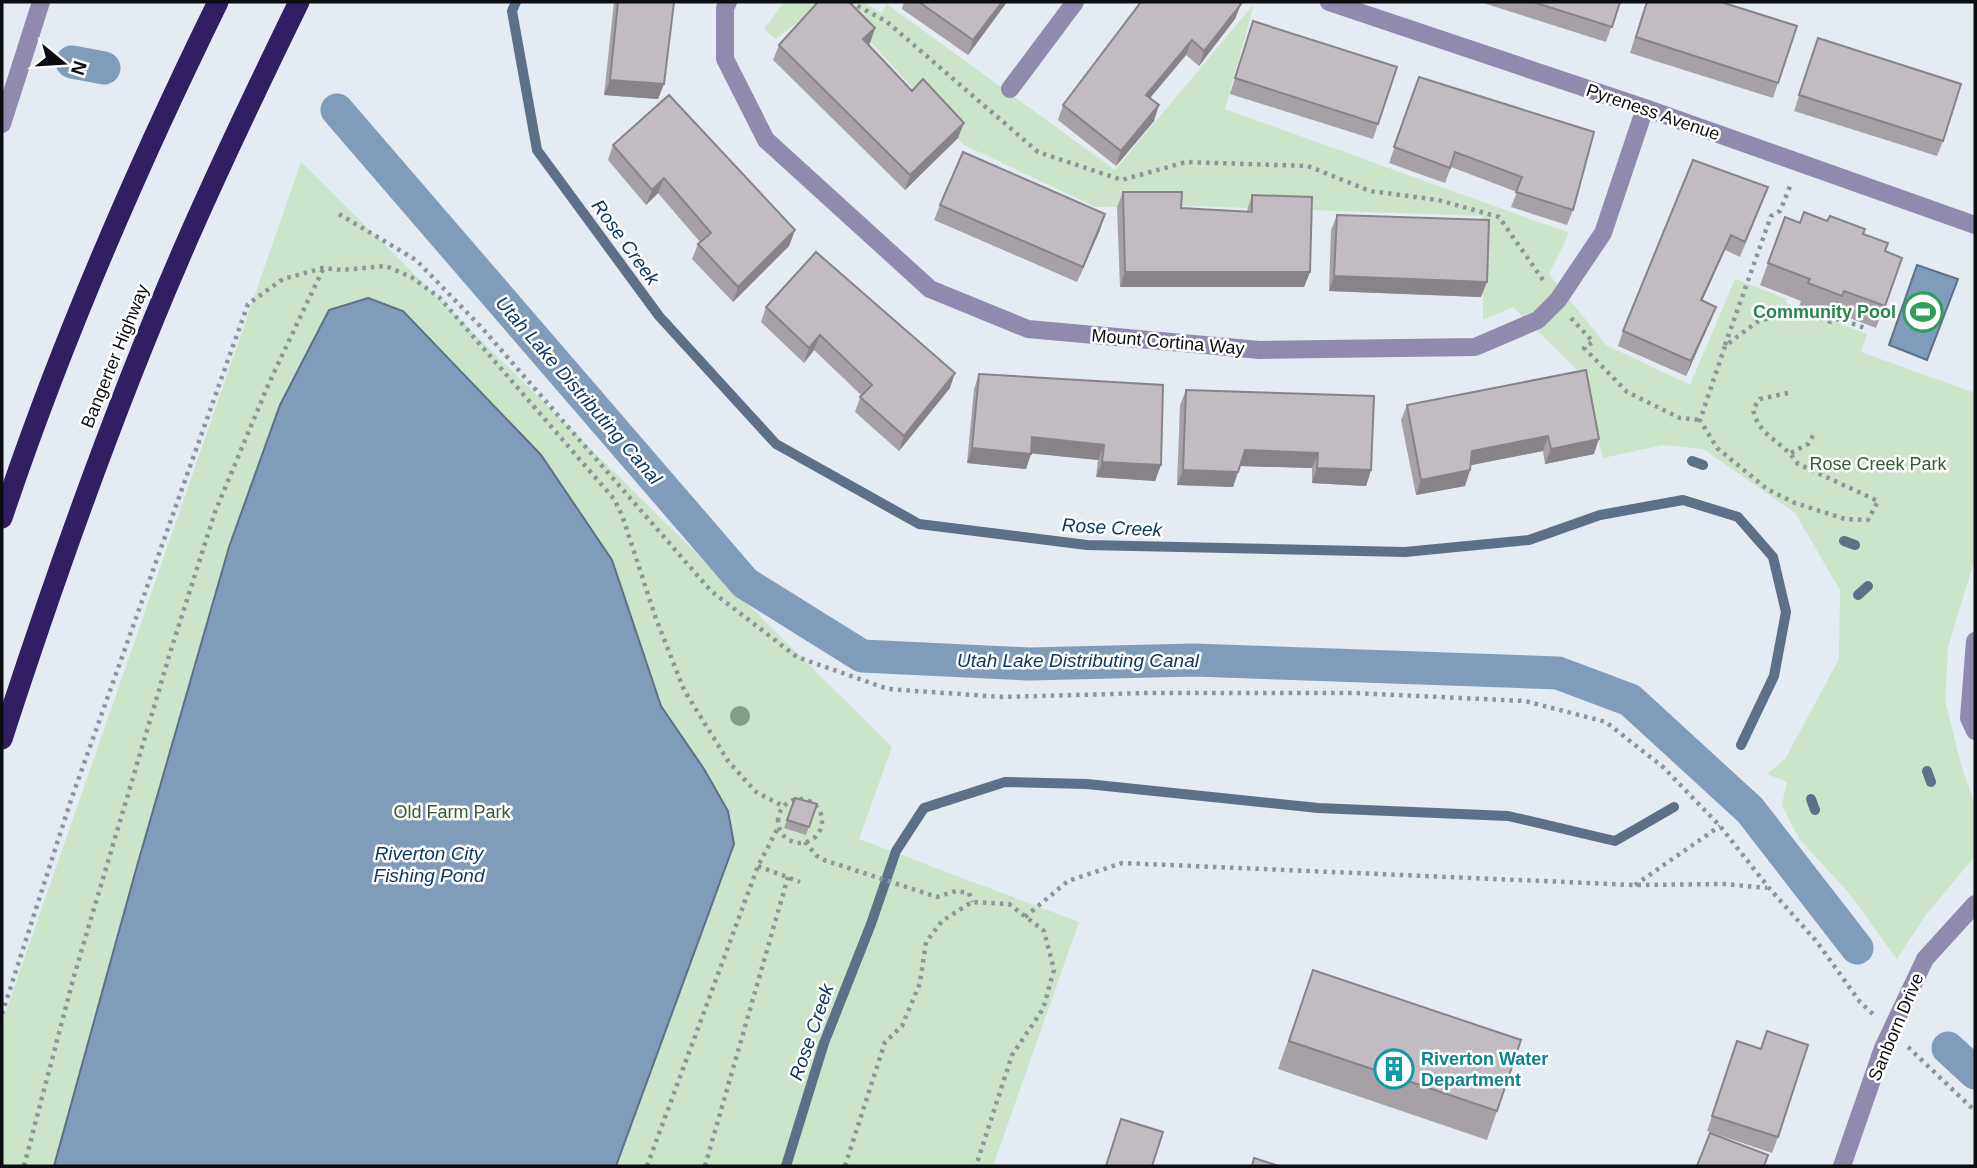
<svg xmlns="http://www.w3.org/2000/svg" width="1977" height="1168" font-family="Helvetica,sans-serif">
  <rect width="100%" height="100%" fill="#e4ebf3"/>
  <path fill="#cbe4ca" d="M784,2H823L776,39L764,29Z
    M835,2H863L881,13L887,4L1115,170L1254,4L1225,109L1569,233L1549,274L1606,345L1690,385L1735,279L1787,299L1786,303L1867,334L1861,352L1975,393V558L1948,647L1945,700L1961,765L1975,805V856L1925,916L1897,959L1848,892L1799,839L1782,805L1787,782L1767,774L1785,759L1839,659L1840,590L1795,513L1703,449L1663,445L1603,458L1581,374L1513,307L1483,320V216L1195,206L1096,207L964,145Z
    M301,162L892,747L859,839L1079,922L993,1166H2V1023Z"/>
  <path fill="#7f9cbb" stroke="#5c7188" stroke-width="2" d="M1917,265L1958,279L1927,360L1889,345Z
    M368,298L403,311L541,455L612,560L661,706L704,769L728,811L734,844L616,1166H54L137,866L229,547L280,405L329,310Z"/>
  <g fill="none" stroke-linecap="round" stroke-linejoin="round">
    <path stroke="#5c7188" stroke-width="10" d="M516,2L512,11L537,150L659,316L776,444L919,524L1087,545L1405,552L1529,540L1600,515L1683,500L1738,517L1773,557L1786,612L1774,676L1741,745
      M1692,461L1703,465
      M1844,541L1855,545
      M1858,595L1868,586
      M1927,771L1931,782
      M1811,799L1815,810
      M786,1166L824,1043L871,924L896,851L924,808L1005,782L1087,784L1318,808L1508,816L1615,841L1674,807"/>
    <path stroke="#7f9cbb" stroke-width="33" d="M72,62L104,68
      M337,110L745,583L862,656L1029,664L1194,660L1558,673L1630,700L1750,810L1857,948
      M1948,1048L1975,1073"/>
    <path stroke="#8f949a" stroke-width="4.5" stroke-dasharray="3.5 5" stroke-linecap="butt" d="M850,2L886,21L1038,152L1122,180L1186,162L1308,166L1370,191L1438,200L1499,217L1543,280
      M339,214L416,260L482,328L711,591L797,657L888,689L1002,697L1148,693H1354L1525,701L1606,722L1663,767L1720,826L1769,888L1817,942L1860,1002L1874,1015
      M1571,318L1593,342L1584,348L1627,392L1680,418L1700,420
      M1725,345L1771,216L1780,211L1791,184
      M1788,393L1760,399L1753,409C1758,437 1784,441 1798,464L1878,501L1868,520L1845,519L1795,503L1767,489L1717,448L1700,420L1725,346L1757,322L1795,309L1831,322L1839,319L1868,329
      M1791,453L1808,444L1814,434
      M778 821a22 22 0 1 1 44 0a22 22 0 1 1-44 0Z
      M805,842L817,856L824,860L937,897L956,891L969,893L972,902
      M758,866L800,882
      M1635,885L1720,826
      M1025,917L1068,881L1122,863L1635,885L1725,884L1767,888
      M2,1014L71,800L248,304L283,279L323,268L342,270L386,266L411,277L439,297L614,499L622,515L655,616L684,690L728,761L756,792L783,806
      M1908,1047L1975,1111
      M24,1166L74,976L170,653L215,512L269,383L323,269
      M647,1166L758,866L779,826
      M705,1166L788,877
      M845,1166L885,1042L902,1026L920,983L926,942L942,921L972,902L1009,904L1044,931L1054,970L1043,1009L1012,1055L976,1166"/>
    <path stroke="#908bae" stroke-width="18" d="M728,2L725,8V59L766,140L930,289L1028,329L1260,350L1475,347L1538,320L1558,300L1603,233L1645,108
      M1329,2L1645,108L1975,225
      M1010,89L1075,2
      M2,124L41,2
      M1975,641L1969,718L1975,731
      M1842,1166L1883,1048L1925,959L1975,904"/>
    <path stroke="#321e63" stroke-width="21" d="M2,518C61,342 136,169 218,2
      M2,739C55,576 112,414 180,257C217,171 258,86 299,2"/>
  </g>
  <circle fill="#829d88" cx="740" cy="716" r="10"/>
  <path fill="#a7a1a7" d="M614,2H674L664,84L658,99L604,95Z
    M904,2H1007L968,55L902,9Z
    M1480,2H1620L1606,42Z
    M1646,2H1721L1778,83L1773,98L1630,53Z
    M1241,4L1235,19L1199,66L1186,55L1150,98L1154,121L1116,166L1058,120L1063,105Z
    M1253,21L1378,124L1373,139L1230,94Z
    M875,28L870,43L868,44L912,91L958,138L905,190L773,60L779,45Z
    M1818,38L1943,141L1937,156L1794,111Z
    M1419,77L1573,210L1567,225L1511,207L1517,192L1451,167L1445,183L1389,163Z
    M613,145L795,230L789,246L733,302L692,259L698,244L700,242L658,193L646,205L608,160Z
    M1123,192L1181,208L1247,211L1252,195L1310,272L1304,287H1120L1117,207Z
    M1762,203L1740,257L1725,250L1702,301L1716,307L1710,322L1686,376L1618,346L1623,331Z
    M940,205L1100,230L1077,282L934,220Z
    M1337,215L1481,297L1329,291L1331,230Z
    M1785,217L1800,223L1863,234L1885,251L1902,258L1876,328L1836,313L1834,318L1799,306L1801,301L1760,285Z
    M766,307L950,388L899,451L855,412L861,395L814,350L804,363L761,322Z
    M1586,370L1594,454L1545,464L1543,451L1471,465L1470,470L1465,486L1416,495L1401,420L1407,405Z
    M979,374L1161,465L1155,481L1096,477L1098,460L1031,453L1026,469L967,463L974,389Z
    M1186,390L1371,470L1366,486L1312,483V468L1240,466L1233,487L1177,485L1180,405Z
    M795,798L817,804L806,835L784,828Z
    M1313,970L1497,1111L1487,1140L1278,1069Z
    M1767,1031L1778,1137L1772,1153L1707,1131L1732,1056L1760,1049Z"/>
  <path fill="#888388" d="M1002,2H1007L968,55L973,40Z
    M1241,4L1235,19L1199,66L1204,51Z
    M875,28L870,43L858,54L863,39Z
    M1192,40L1186,55L1140,110L1146,95Z
    M610,80L664,84L658,99L604,95Z
    M1159,105L1154,121L1116,166L1121,151Z
    M964,123L958,138L905,190L910,175Z
    M664,178L658,193L646,205L652,190Z
    M1105,214L1100,230L1077,282L1083,267Z
    M795,230L789,246L733,302L738,287Z
    M1731,235L1725,250L1695,316L1701,300Z
    M1125,272H1310L1304,287H1120Z
    M1334,276L1487,282L1481,297L1329,291Z
    M1716,307L1710,322L1686,376L1691,361Z
    M820,335L814,350L804,363L809,348Z
    M955,373L950,388L899,451L904,436Z
    M1548,436L1543,451L1467,466L1472,451Z
    M1032,437L1104,445L1098,460L1027,453Z
    M1599,439L1594,454L1545,464L1551,449Z
    M972,448L1031,454L1026,469L967,463Z
    M1245,450L1318,453L1312,468L1240,466Z
    M1102,462L1161,465L1155,481L1096,477Z
    M1317,468L1371,470L1366,486L1312,483Z
    M1183,470L1238,472L1233,487L1177,485Z
    M1470,470L1465,486L1416,495L1421,480Z"/>
  <path fill="#c2bbc2" stroke="#888388" stroke-width="2" d="M618,2H674L664,84L610,80Z
    M818,2H849L875,28L863,39L912,91L923,79L964,123L910,175L779,45Z
    M919,2H1002L973,40Z
    M1141,2H1238L1241,4L1204,51L1192,40L1146,95L1159,105L1121,151L1063,105Z
    M1533,2H1620L1612,27Z
    M1647,2H1721L1797,26L1778,83L1636,37Z
    M1253,21L1397,67L1378,124L1235,78Z
    M1818,38L1961,84L1943,141L1799,95Z
    M1419,77L1594,132L1573,210L1516,192L1522,177L1455,152L1450,168L1394,147Z
    M669,95L795,230L738,287L698,244L711,233L664,178L652,190L613,145Z
    M963,152L1105,214L1083,267L940,205Z
    M1693,160L1768,187L1745,242L1731,235L1701,300L1716,307L1691,361L1623,331Z
    M1123,192H1182L1181,208L1252,212V195L1312,197L1310,272H1125Z
    M1804,212L1827,221L1830,216L1865,229L1863,234L1888,243L1885,251L1902,258L1885,306L1844,291L1842,296L1808,283L1810,279L1768,263L1785,217L1800,223Z
    M1337,215L1489,220L1487,282L1334,276Z
    M816,252L955,373L904,436L860,397L872,385L820,335L809,348L766,307Z
    M1586,370L1599,439L1551,449L1548,436L1472,451L1470,470L1421,480L1407,405Z
    M979,374L1163,385L1161,465L1102,462L1104,445L1032,437L1031,454L972,448Z
    M1186,390L1374,396L1371,470L1317,468L1318,453L1245,450L1238,472L1183,470Z
    M795,798L817,804L809,827L787,820Z
    M1313,970L1521,1040L1497,1111L1289,1041Z
    M1767,1031L1808,1045L1778,1137L1712,1116L1737,1041L1761,1049Z
    M1121,1119L1163,1132L1152,1166H1106Z
    M1710,1133L1768,1155L1764,1166H1697Z
    M1254,1158L1279,1166H1252Z"/>
  <defs>
    <g id="stadium-ring" transform="scale(2.0125)"><circle r="9.5" fill="#fff" stroke="#2e9e5b" stroke-width="1.5"/><path d="M0-5a6.5 5 0 1 0 0 10a6.5 5 0 1 0 0-10ZM-3.5-1.8h7v3.6h-7Z" fill="#2e9e5b"/></g>
    <g id="building-ring" transform="scale(2.0125)"><circle r="9.5" fill="#fff" stroke="#0f9aa8" stroke-width="1.5"/><path d="M-4-6H4V6H1V3H-1V6H-4ZM-2.5-4.3h1.7v1.8h-1.7ZM.8-4.3h1.7v1.8H.8ZM-2.5-1h1.7V.8h-1.7ZM.8-1h1.7V.8H.8Z" fill="#0f9aa8"/></g>
  </defs>
  <g fill-rule="evenodd">
    <use href="#stadium-ring" x="1923" y="312"/>
    <use href="#building-ring" x="1394" y="1069"/>
  </g>
  <g text-anchor="middle" stroke-width="5" stroke-linejoin="round" paint-order="stroke">
    <g font-size="18" fill="#0b0d10" stroke="#fff">
      <text transform="translate(1653 112) rotate(19)" y="6">Pyreness Avenue</text>
      <text transform="translate(1168 342) rotate(5)" y="6">Mount Cortina Way</text>
      <text transform="translate(115 356) rotate(-68)" y="6">Bangerter Highway</text>
      <text transform="translate(1896 1027) rotate(-67)" y="6">Sanborn Drive</text>
    </g>
    <g font-size="18" font-weight="bold" fill="#27864d" stroke="#fff" text-anchor="end">
      <text x="1896" y="318">Community Pool</text>
    </g>
    <g font-size="18" fill="#315d31" stroke="#fff">
      <text x="1878" y="470">Rose Creek Park</text>
      <text x="452" y="818">Old Farm Park</text>
    </g>
    <g font-size="18" font-weight="bold" fill="#0d838f" stroke="#fff" text-anchor="start">
      <text x="1421" y="1065">Riverton Water<tspan x="1421" dy="21">Department</tspan></text>
    </g>
    <g font-size="19" font-style="italic" fill="#093961" stroke="#fff">
      <text transform="translate(626 242) rotate(54)" y="7">Rose Creek</text>
      <text transform="translate(579 390) rotate(49)" y="7">Utah Lake Distributing Canal</text>
      <text transform="translate(1112 527) rotate(3)" y="7">Rose Creek</text>
      <text x="1078" y="667">Utah Lake Distributing Canal</text>
      <text x="429" y="860">Riverton City<tspan x="429" dy="22">Fishing Pond</tspan></text>
      <text transform="translate(811 1032) rotate(-71)" y="7">Rose Creek</text>
    </g>
  </g>
  <rect width="1977" height="1168" fill="none" stroke="#0b0d10" stroke-width="7"/>
  <g transform="translate(63 63) rotate(108)" stroke="#ffffff" stroke-width="5" paint-order="stroke">
  <path d="M0-5L12 26L0 18L-12 26Z" fill="#0b0d10"/>
  <text y="-10" font-size="19" font-weight="bold" text-anchor="middle" fill="#0b0d10">N</text>
  </g>
</svg>
